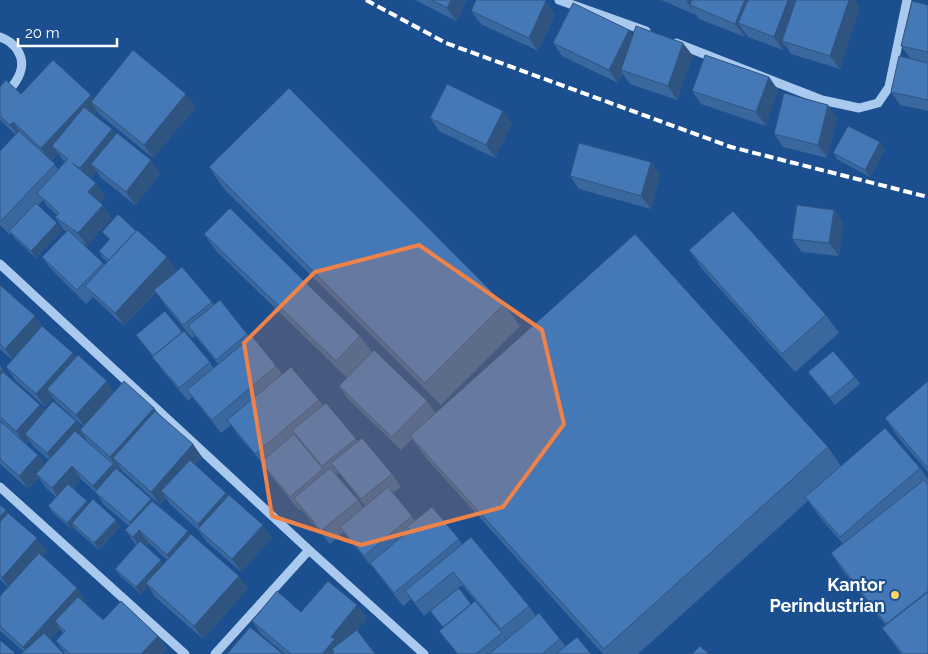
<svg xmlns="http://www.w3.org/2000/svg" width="928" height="654" font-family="Raleway,sans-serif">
  <rect width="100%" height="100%" fill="#1b4f8f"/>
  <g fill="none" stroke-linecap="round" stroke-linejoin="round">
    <path stroke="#a9c9ee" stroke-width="9" d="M559,0L646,31
      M0,37C15,42 26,57 20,73C17,83 6,94 0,102
      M676,43L822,100L859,108L878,103L889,87L907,0
      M0,264L309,550L424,654
      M0,487L185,654
      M215,654L309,550"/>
    <path stroke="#fff" stroke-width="4" stroke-dasharray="9 4" stroke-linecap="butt" d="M366,0L446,43L731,147L928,197"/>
  </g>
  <path fill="#3a679d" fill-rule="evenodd" d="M415,0H467L456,21Z
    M661,0H855L860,7L840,69L791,54L785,45L783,50L748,37L746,34L745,37L699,19L696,15Z
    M928,5V111L900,105L891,92L910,58L901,46Z
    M471,11L555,14L538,51L481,24Z
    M629,30L633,36L693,56L677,100L630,84L623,74L618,83L562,56L553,43Z
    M769,77L778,90L766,126L701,104L692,91Z
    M0,87L21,94L196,107L153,158L100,115L97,111L94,115L112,129L115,134L151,160L160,174L135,205L100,177L97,171L90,179L96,183L105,197L100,202L112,218L87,246L81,242L105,265L107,262L103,258L99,251L109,240L102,232L136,231L167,257L176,270L168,279L212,302L214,305L247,334L276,366L282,374L319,400L323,406L326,403L357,441L392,474L401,487L393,493L415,521L459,539L462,544L529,606L535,615L560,639L566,646L591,654H457L439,631L443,627L430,611L471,604L502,633L506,639H507L462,585L424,616L411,599L403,606L374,569L349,540L344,532L330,544L301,509L299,510L270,475L263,464L236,433L231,425L221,433L192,397L188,401L162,370L153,357L136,335L182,332L210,362L213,368L218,364L195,336L192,338L164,304L156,292L124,326L93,297L86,304L52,270L42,257L67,232L64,230L55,217L57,215L47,206L43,200L38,205L62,230L36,258L14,238L11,233L10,235L0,225V151L16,135L0,120ZM58,153L62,159L65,162L58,169L51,161ZM339,473L365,506L363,507L358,500L336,475Z
    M503,111L512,124L495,158L439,131L430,118Z
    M837,118L827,158L783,147L774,134Z
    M885,149L870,177L838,160L833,153Z
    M651,162L660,175L651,209L579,189L570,176Z
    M209,167L504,304L520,326L441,405L224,189Z
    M834,210L843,223L839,256L802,252L792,239Z
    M204,234L360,336L372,352L427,401L436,414L828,447L841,466L920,468L928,479V654H901L898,650L882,628L886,626L843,571L831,553L843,544L818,515L808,501L638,654H603L426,458L412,439L401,450L348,399L339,386L347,378L217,252Z
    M689,250L826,315L839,333L795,372L702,269Z
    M0,285L35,316L42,326L73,353L76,357L114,392L154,408L159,414L202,457L195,465L226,493L272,538L241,572L207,542L199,531L170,504L166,498L160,505L123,472L121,469L119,470L104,456L113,464L116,469L151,499L153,501L188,531L190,534L239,576L248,589L203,639L155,597L148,586L141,594L120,576L115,569L136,545L125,530L129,526L104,505L96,493L81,479L73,488L87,501L89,504L120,527L99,550L76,530L74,527L72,530L53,513L48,506L56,497L46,488L39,478L28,489L0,464V366L7,375L40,405L45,411L76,421L81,429L83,426L56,402L53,398L45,407L15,380L6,367L12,360L0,349ZM84,436L89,443L83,437ZM29,440L34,447L49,460L45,465L38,455L26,444ZM149,543L167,560L164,564L161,560L146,546Z
    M808,372L855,377L860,384L835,405L813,379Z
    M928,381V472L897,436L885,418Z
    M0,505L47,551L42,556L86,601L84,602L103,620L158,636L167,649L162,654H65L56,641L63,633L60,629L24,652L0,631V596L8,587L0,580Z
    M357,605L367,618L357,630L375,654H285L261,634L252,621L301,612Z"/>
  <path fill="#305480" d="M451,0H467L456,21L447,8Z
    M687,0H703L690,5L696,15L687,2Z
    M745,0H759L738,23L746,34L745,37L735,24Z
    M788,0H796L782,41L785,45L783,50L774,37Z
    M849,0H855L860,7L840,69L830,56Z
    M546,1L555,14L538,51L529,38Z
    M629,30L638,43L621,70L623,74L618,83L609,70Z
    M683,43L693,56L677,100L668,86Z
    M769,77L778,90L766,126L756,112Z
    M186,94L196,107L153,158L144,145Z
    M91,95L100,108L91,102L97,111L59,152L52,146L58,153L50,161L41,148Z
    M828,105L837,118L827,158L818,145Z
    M503,111L512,124L495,158L486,145Z
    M13,122L22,135L20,138L10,125Z
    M112,129L121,142L91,164L97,171L89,181L80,168Z
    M880,142L885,149L870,177L865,170Z
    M151,160L160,174L135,205L126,192Z
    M651,162L660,175L651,209L641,196Z
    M96,183L105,197L97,205L88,192Z
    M103,205L112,218L87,246L78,233Z
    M834,210L843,223L839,256L829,243Z
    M57,223L62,230L36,258L31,251Z
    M167,257L176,270L124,326L115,313Z
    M35,316L44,329L14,362L5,349Z
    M73,353L82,366L47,389L53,398L45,407L36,394Z
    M3,368L7,375L0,383V371Z
    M107,381L116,394L86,428L76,415Z
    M40,405L50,418L25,434L29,440L25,444L16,431Z
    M154,408L163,421L113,458L121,469L119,470L110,457Z
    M76,421L85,434L80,430L84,436L57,467L47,453Z
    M193,444L202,457L167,497L161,491L166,498L160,505L151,492Z
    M38,455L47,468L36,474L39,478L28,489L19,476Z
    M113,464L122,477L101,497L93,486Z
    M72,466L81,479L61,502L52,488Z
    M226,493L235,506L205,535L198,524Z
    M151,499L160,512L139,530L149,543L142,550L133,537L137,533L130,522Z
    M87,501L92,508L72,523L74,527L72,530L67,523Z
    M6,510L15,523L0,539V516Z
    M116,520L120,527L99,550L94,543Z
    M263,525L272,538L241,572L232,559Z
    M188,531L197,544L176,568L167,555Z
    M37,538L47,551L12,591L2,578Z
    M161,560L166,567L146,583L148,586L141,594L136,587Z
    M239,576L248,589L203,639L194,626Z
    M77,588L86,601L62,628L55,621L60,629L38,654H29L23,647Z
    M357,605L367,618L341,649L343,654H322L331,637Z
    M158,636L167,649L162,654H141Z"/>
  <path fill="#4478b7" stroke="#305480" d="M432,0H451L447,8Z
    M476,0H544L546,1L529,38L471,11Z
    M692,0H745L735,24L690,5Z
    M748,0H788L774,37L738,23Z
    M796,0H849L830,56L782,41Z
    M912,1L928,5V52L901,46Z
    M573,3L629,30L609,70L553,43Z
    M636,26L683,43L668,86L621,70Z
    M133,50L186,94L144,145L91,102Z
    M705,55L769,77L756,112L692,91Z
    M899,56L928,63V100L891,92Z
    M53,60L91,95L41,148L13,122L10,125L0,116V87L6,80L21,94Z
    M447,84L503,111L486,145L430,118Z
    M289,88L504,304L425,383L209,167Z
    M784,93L828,105L818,145L774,134Z
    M84,107L112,129L80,168L72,163L96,183L88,192L103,205L78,233L55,217L59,213L37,193L68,159L52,146Z
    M848,126L880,142L865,170L833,153Z
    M19,131L55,164L1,221H0V151Z
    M117,133L151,160L126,192L91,164Z
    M579,143L651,162L641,196L570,176Z
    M36,203L57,223L31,251L9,231Z
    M797,205L834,210L829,243L792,239Z
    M230,208L360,336L336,361L204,234Z
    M733,211L826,315L782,354L689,250Z
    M118,214L136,231L109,260L99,251L110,239L102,232Z
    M68,230L103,263L77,290L42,257Z
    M137,230L167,257L115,313L85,286Z
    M635,234L828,447L604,649L410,436Z
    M182,267L212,302L183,325L154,290Z
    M0,285L35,316L5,349L0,344Z
    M220,300L247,334L216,360L188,326Z
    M165,311L182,332L153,356L136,335Z
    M42,326L73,353L36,394L6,367Z
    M184,331L210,362L179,388L152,357Z
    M252,336L276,366L212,420L187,390Z
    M374,350L427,401L392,437L339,386Z
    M833,351L855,377L830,398L808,372Z
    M78,355L107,381L76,415L47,389Z
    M291,367L319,400L255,454L227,420Z
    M3,372L40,405L16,431L0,417V375Z
    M124,381L154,408L110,457L80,430Z
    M928,381V466L927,467L885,418Z
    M53,401L76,421L47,453L25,434Z
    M326,403L356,439L322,466L292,430Z
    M155,411L193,444L151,492L113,458Z
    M0,421L38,455L19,476L0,459Z
    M885,428L920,468L840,537L805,497Z
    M75,431L113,464L93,486L72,466L52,488L36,474Z
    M294,434L323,469L290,497L261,462Z
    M362,438L392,474L361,499L331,463Z
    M190,460L226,493L198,524L161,491Z
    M116,468L151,499L130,522L95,492Z
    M330,468L358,500L321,531L294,498Z
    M924,480L928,485V591L886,624L831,553Z
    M68,484L87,501L67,523L48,506Z
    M388,487L412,516L364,556L340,527Z
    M229,495L263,525L232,559L198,529Z
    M93,499L116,520L94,543L72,523Z
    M152,501L188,531L167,555L139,530L133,537L125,530Z
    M0,505L6,510L0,516Z
    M432,507L459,539L394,593L370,563L410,530L407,527Z
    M8,513L37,538L2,578L0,575V522Z
    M191,534L239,576L194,626L146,583Z
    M471,537L529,606L501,629L453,572L415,603L405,591Z
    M140,541L161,560L136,587L115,569Z
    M39,553L77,588L23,647L0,626V596Z
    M328,581L357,605L331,637L335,639L322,654H291L252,621L277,591L301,612Z
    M459,588L471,604L443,627L430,611Z
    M928,592V654H903L882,628Z
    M78,597L103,620L121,601L158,636L141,654H70L56,641L65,631L55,621Z
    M475,601L502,633L476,654H458L439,631Z
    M539,613L560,639L542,654H489Z
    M250,627L283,654H227Z
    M357,630L375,654H331L334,652L332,649Z
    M44,633L64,654H21Z
    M577,637L591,654H556Z
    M0,640L15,653L14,654H0Z
    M700,646L709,654H692Z"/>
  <path fill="#ee8249" fill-opacity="0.2" stroke="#ee8249" stroke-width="4" stroke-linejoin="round" d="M419,245L542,330L564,424L503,507L361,545L272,516L244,343L315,272Z"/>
  <circle fill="#ffd166" stroke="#1b4f8f" stroke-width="2" cx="895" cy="595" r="5"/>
  <g text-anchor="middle" stroke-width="4" stroke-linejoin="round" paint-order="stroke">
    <g font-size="18" font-weight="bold" fill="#fff" stroke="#1b4f8f" text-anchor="end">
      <text x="885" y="591">Kantor<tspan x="885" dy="21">Perindustrian</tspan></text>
    </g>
  </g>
  <path d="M18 38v8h99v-8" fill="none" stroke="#ffffff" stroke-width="2.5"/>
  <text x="25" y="38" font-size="15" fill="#ffffff" stroke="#1b4f8f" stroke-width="4" paint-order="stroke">20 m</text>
</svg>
